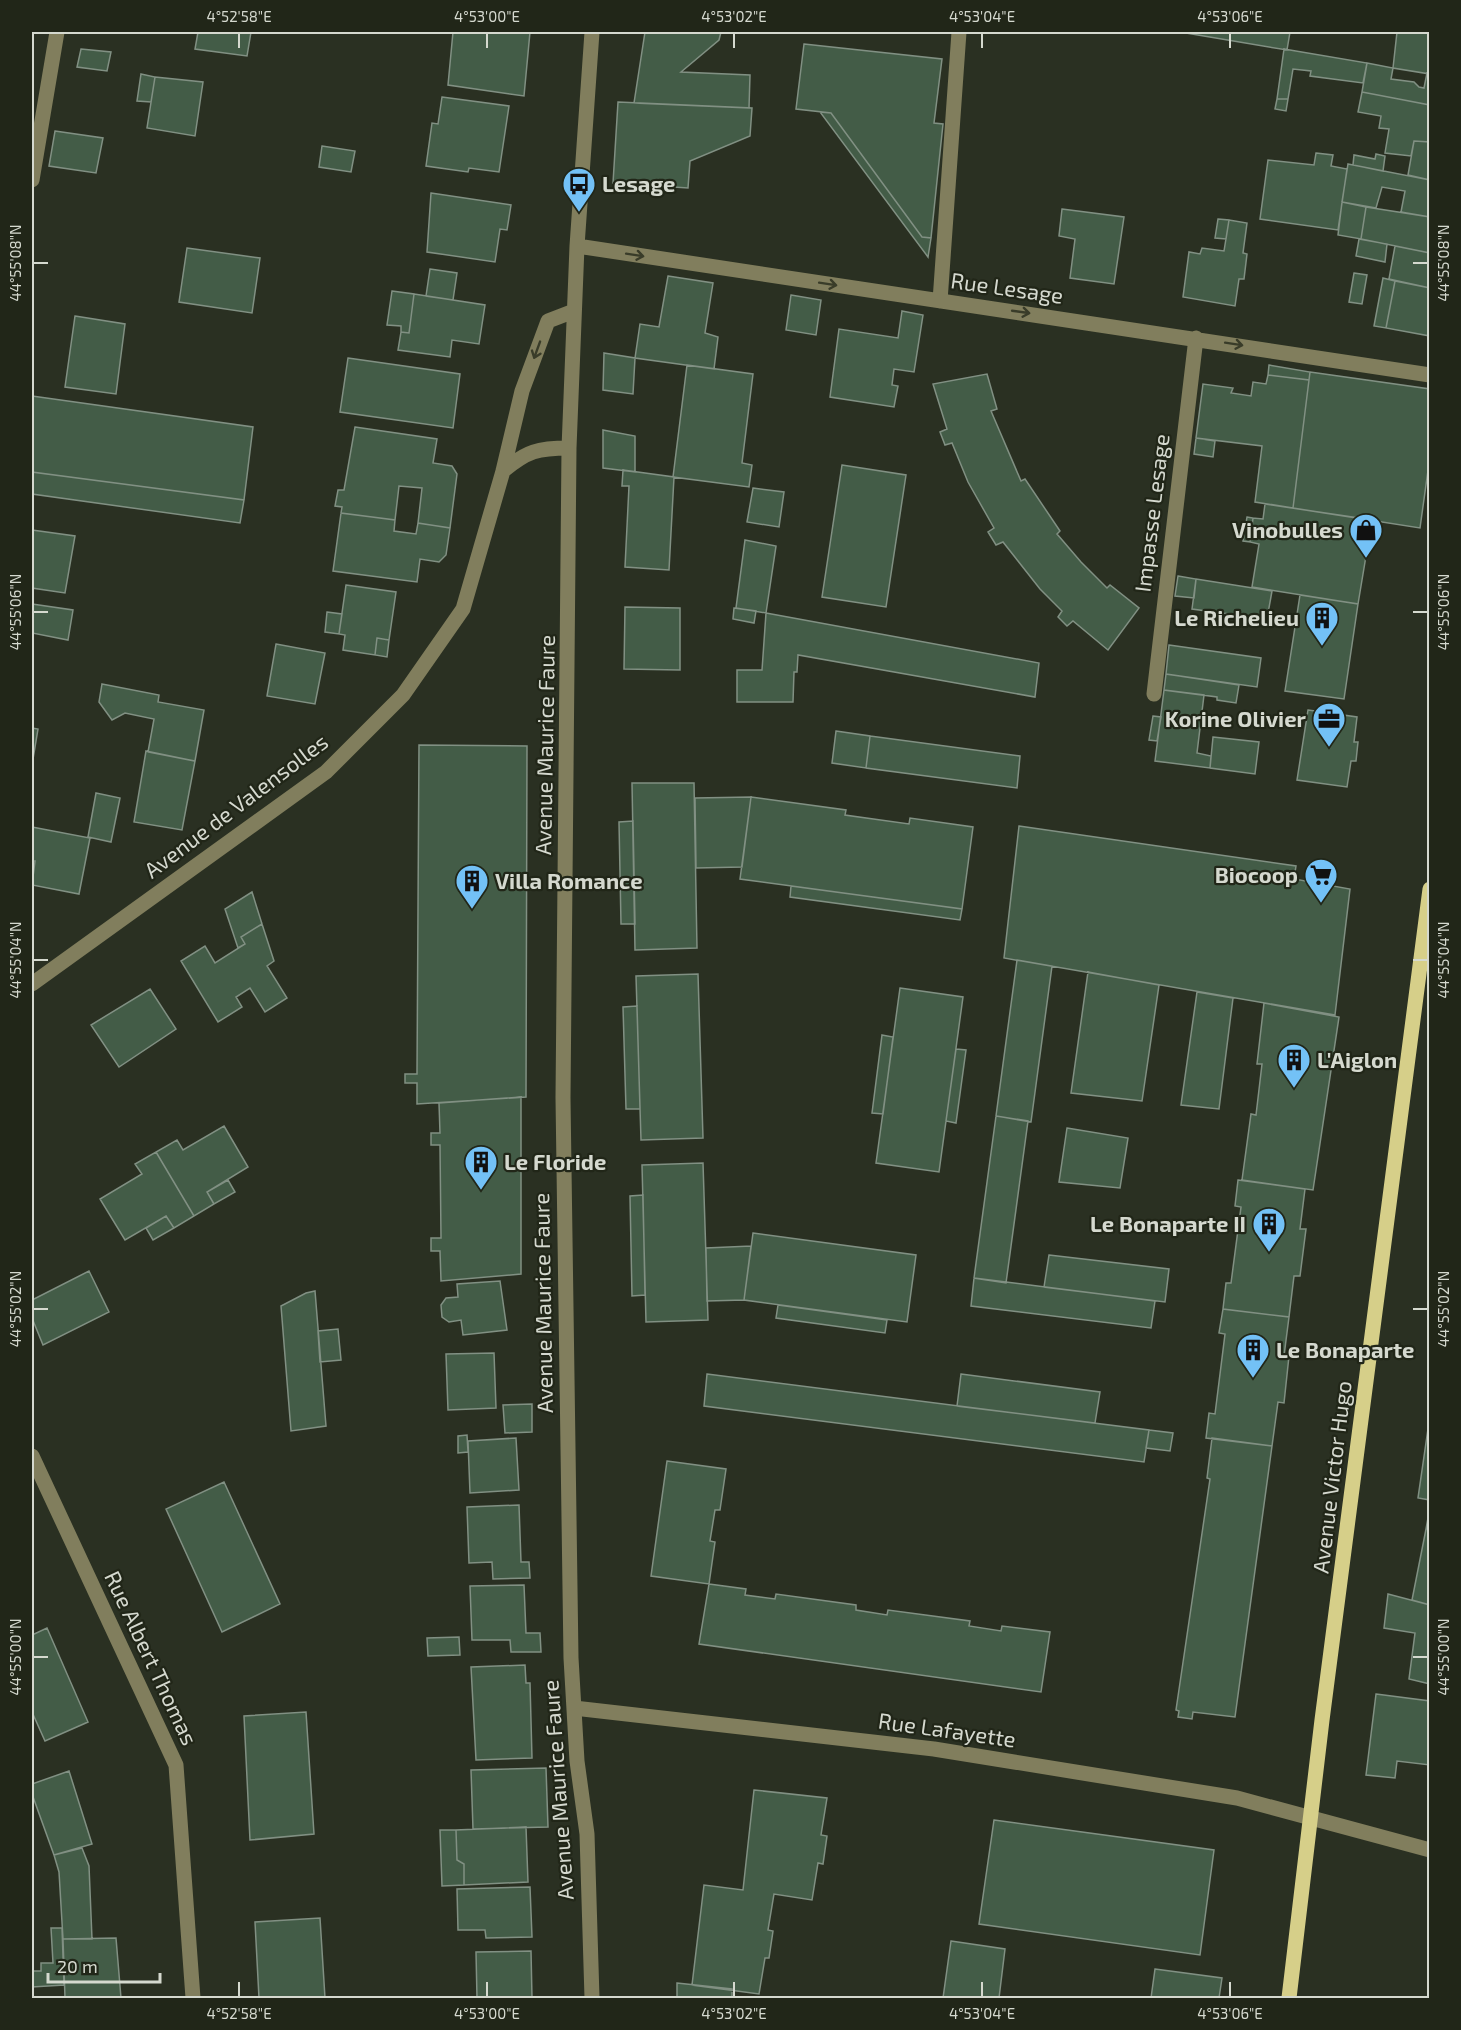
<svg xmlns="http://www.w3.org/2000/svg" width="1461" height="2030" font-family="'Exo 2',sans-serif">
  <rect width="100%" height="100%" fill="#2a3022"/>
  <path fill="#435c47" stroke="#819083" stroke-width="1.5" d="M198,32H251L247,56L195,49Z
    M453,32H530L524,96L448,85Z
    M645,32H721L719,40L681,72L750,75L749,108L634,103Z
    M1180,32H1290L1287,50Z
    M1397,32H1430V74L1393,68Z
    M804,44L942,59L934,123L943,124L931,238L922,237L831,113L796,109Z
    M81,49L111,52L107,71L77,67Z
    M1284,49L1367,63L1363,83L1310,76L1311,71L1293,69L1288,99H1277Z
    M1367,63L1393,68L1391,79L1414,82L1419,87L1424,88L1427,73L1430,74V105L1362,92Z
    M141,74L155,77L151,102L137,101Z
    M155,77L203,82L195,136L147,128Z
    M1362,92L1430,105V142L1414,141L1411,156L1385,153L1389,129L1379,128L1381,116L1358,112Z
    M442,97L509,106L499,172L469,168L468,172L426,166L432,123L438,124Z
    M1277,99H1288L1286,111L1275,109Z
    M618,102L752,108L750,136L690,161L688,188L613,183Z
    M820,112L831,113L922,237L931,238L928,257Z
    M55,131L103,138L96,173L49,166Z
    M1414,141L1430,142V180L1408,175Z
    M322,146L355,151L351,172L319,167Z
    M1316,153L1333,155L1331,166L1347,169L1338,230L1260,219L1268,160L1314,165Z
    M1376,154L1385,156L1383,171L1353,165L1354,155L1375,159Z
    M1348,164L1430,180V217L1401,212L1405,191L1382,187L1376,208L1342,202Z
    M431,193L511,205L507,230L500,229L495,262L427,252Z
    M1342,202L1366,207L1361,239L1338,235Z
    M1366,207L1430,217V253L1361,239Z
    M1062,209L1124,217L1114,284L1070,278L1075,239L1059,236Z
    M1218,219L1229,220L1226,239L1215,238Z
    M1229,220L1247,223L1243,253L1247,254L1244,279H1239L1235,306L1183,297L1189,252L1200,254L1202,248L1224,251Z
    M1359,239L1387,244L1385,262L1356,256Z
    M1395,246L1430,253V288L1389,279Z
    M187,248L260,258L252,313L179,302Z
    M430,269L457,273L453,300L426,296Z
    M1354,273L1367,275L1362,304L1349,302Z
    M668,276L713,283L705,333L718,337L714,369L635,358L640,324L659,327Z
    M1383,278L1395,281L1386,328L1374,326Z
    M1395,281L1430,288V336L1386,328Z
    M392,291L414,294L409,333L401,332V326L387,325Z
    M414,294L485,305L479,344L452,340L450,357L398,350L401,332L409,333Z
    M791,295L821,300L816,335L786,330Z
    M902,311L923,315L914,372L894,369L892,385L898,386L894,407L830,397L839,329L898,338Z
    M75,316L125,324L116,394L65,387Z
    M604,353L635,358L633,394L603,390Z
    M348,358L460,374L453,428L340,412Z
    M687,365L753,374L742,463L752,465L749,487L673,477Z
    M1269,365L1310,372L1309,380L1268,375Z
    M1310,372L1430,389V456L1420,528L1293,508Z
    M987,374L997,409L991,411L1021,481L1025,479L1060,531L1057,534L1081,562L1107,588L1110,585L1139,608L1108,650L1073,621L1067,626L1058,617L1062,611L1040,589L1003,542L996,545L988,532L994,528L968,482L952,443L945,445L940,432L947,429L933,384Z
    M1268,375L1309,380L1293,508L1255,502L1262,446L1196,438L1203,384L1233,388L1231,393L1251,396L1253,382L1266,384Z
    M32,396L253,427L244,500L32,472Z
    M355,427L437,439L433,463L452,466L457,474L450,528L418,523L422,488L399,486L395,520L341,513L342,507L335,506L338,490H344Z
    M603,430L635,436V472L603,468Z
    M1196,438L1215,441L1213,457L1194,454Z
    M842,465L906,475L886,607L822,597Z
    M623,470L674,477L669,570L625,567L629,486H622Z
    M32,472L244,500L240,523L32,494Z
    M753,488L784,492L779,527L747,522Z
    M1265,504L1372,520L1358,604L1252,587L1259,544L1250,542L1253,518L1263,519Z
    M341,513L395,520L394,531L416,534L418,523L450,528L446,555L439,562L420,559L417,582L333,571Z
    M1247,517L1253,518L1250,542L1243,541Z
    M32,530L75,536L65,593L32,588Z
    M745,540L776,546L766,613L736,608Z
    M1178,576L1196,579L1194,598L1175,596Z
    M1196,579L1272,591L1267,619L1192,609Z
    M346,585L396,592L389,640L377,638L375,655L343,650L345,635L339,634Z
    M1300,595L1358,604L1344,699L1285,691Z
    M32,604L73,610L68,640L32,633Z
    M625,607L680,608V670L624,669Z
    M734,608L756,611L754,623L733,619Z
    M327,612L342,614L339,634L325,632Z
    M766,613L1039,663L1035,697L798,655L797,672H794L793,702H737V670H762Z
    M377,638L389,640L387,657L375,655Z
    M276,644L325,653L315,704L267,696Z
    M1169,645L1261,658L1257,687L1166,674Z
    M1166,674L1239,685L1236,703L1217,700V697L1164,690Z
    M102,684L159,695L158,702L204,710L195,761L148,752L154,719L125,713L112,720L99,702Z
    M1164,690L1204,695L1197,753L1211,756L1210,768L1155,761Z
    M1308,710L1357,717L1354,742H1358L1356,761H1351L1347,787L1297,780Z
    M1153,716L1161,717L1157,741L1149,740Z
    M32,728L38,729L32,765Z
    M836,731L870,736L866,768L832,763Z
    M870,736L1020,756L1017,788L866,768Z
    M1213,737L1259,742L1255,774L1210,768Z
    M419,745L527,746L526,1097L417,1104V1083H405V1074H417Z
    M146,751L195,761L182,830L134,822Z
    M632,783H694L697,948L635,950Z
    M96,793L120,798L111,842L88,837Z
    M751,797L846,810L845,815L909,824L910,818L973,827L962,909L740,879Z
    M751,797L742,867L696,868L695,798Z
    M633,821L635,924H621L619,822Z
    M1019,826L1296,866L1294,879L1350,889L1335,1015L1004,958Z
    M32,827L90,838L79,894L32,885L35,861H32Z
    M791,886L962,909L960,920L790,897Z
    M252,892L262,924L241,937L245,944L238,948L225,909Z
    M262,924L274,961L267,966L287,998L265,1012L250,988L236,997L242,1007L218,1022L181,961L205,946L215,963L245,944L241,937Z
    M1017,960L1052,966L1031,1122L996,1116Z
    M1088,972L1159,985L1142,1101L1071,1093Z
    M698,974L703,1138L641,1140L636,976Z
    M900,988L963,997L939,1172L876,1163Z
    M150,989L176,1029L119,1067L91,1025Z
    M1197,992L1233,998L1219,1109L1181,1105Z
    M1264,1003L1339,1017L1313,1190L1242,1180L1251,1114L1256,1115L1262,1064H1257Z
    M637,1006L640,1109H626L623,1007Z
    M882,1035L893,1037L883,1114L872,1113Z
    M956,1049L966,1050L956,1123L946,1121Z
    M521,1097V1274L441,1281L440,1251H431V1238H441L440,1145H431V1133H440L439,1103Z
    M996,1116L1028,1121L1006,1283L974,1278Z
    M224,1126L248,1167L207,1192L214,1204L194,1216L156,1152L177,1140L183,1150Z
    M1067,1128L1128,1138L1120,1188L1059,1182Z
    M156,1152L194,1216L174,1228L166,1216L125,1240L100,1199L142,1174L135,1164Z
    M703,1163L708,1320L646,1322L642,1165Z
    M228,1180L235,1192L214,1204L207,1192Z
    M1238,1180L1305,1189L1300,1229H1306L1300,1276H1294L1289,1317L1223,1309L1226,1283H1231L1241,1207L1235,1206Z
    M643,1195L645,1295L632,1296L630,1196Z
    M166,1216L174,1228L153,1240L146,1228Z
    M753,1233L916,1255L907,1322L744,1300Z
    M751,1246L744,1300L707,1301L706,1248Z
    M1049,1255L1169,1269L1165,1302L1044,1287Z
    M89,1271L109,1312L43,1345L32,1318V1300Z
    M974,1278L1155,1301L1151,1328L971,1306Z
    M500,1281L507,1330L463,1335L461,1320L449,1322L442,1317L441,1305L446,1298L458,1297L457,1284Z
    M315,1291L326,1426L291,1431L281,1306L306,1293Z
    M778,1305L887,1320L885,1333L776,1318Z
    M1223,1309L1289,1317L1284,1356H1289L1284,1403L1278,1402L1272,1446L1206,1438L1209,1413L1215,1414L1225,1334L1219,1333Z
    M338,1329L341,1360L320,1362L318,1331Z
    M494,1353L496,1408L448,1410L446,1354Z
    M707,1374L1149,1430L1144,1462L704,1406Z
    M961,1374L1100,1392L1095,1423L957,1406Z
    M532,1404V1432L505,1433L503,1405Z
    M1430,1415V1500L1418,1498Z
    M1149,1430L1173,1433L1170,1451L1146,1448Z
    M467,1435L468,1452L458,1453V1436Z
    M516,1438L519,1490L470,1493L468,1441Z
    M1212,1438L1272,1446L1235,1717L1193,1712L1192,1719L1178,1717L1179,1711L1176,1710L1210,1479L1207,1478Z
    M667,1461L726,1469L720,1510H715L710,1541L715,1542L709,1584L651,1576Z
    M224,1482L280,1604L222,1632L166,1509Z
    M519,1505L521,1562H529L530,1578L493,1579L492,1562L469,1563L467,1507Z
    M1430,1507V1529H1426Z
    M1426,1529H1430V1605L1412,1600Z
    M709,1584L746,1589L745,1595L775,1599L776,1594L856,1605V1610L887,1615L888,1610L970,1621L969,1626L1001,1631L1002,1626L1050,1632L1041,1692L699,1644Z
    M524,1585L526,1633H540L541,1652H511L510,1640H472L470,1586Z
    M1388,1594L1430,1605V1684L1409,1679L1415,1633L1384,1628Z
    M47,1628L88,1722L45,1741L32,1712V1635Z
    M459,1637L460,1655L428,1656L427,1638Z
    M525,1665L526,1683H530L532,1758L476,1760L471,1667Z
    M1376,1694L1430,1701V1765L1397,1761L1395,1778L1366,1775Z
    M306,1712L314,1834L250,1840L244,1716Z
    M546,1768L548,1827L473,1829L471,1770Z
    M69,1771L92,1844L54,1855L32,1794V1784Z
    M754,1790L827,1798L821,1835L827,1836L823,1864L818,1863L812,1900L774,1894L768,1930L773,1931L769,1958H765L759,1994L692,1985L704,1885L743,1890Z
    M994,1820L1214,1850L1200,1955L979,1924Z
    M526,1827L528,1882L464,1885V1864L457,1860L456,1830Z
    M440,1830H456L457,1860L464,1864V1885L442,1886Z
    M82,1848L89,1866L92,1939H63L59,1872L54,1855Z
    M530,1887L532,1937L486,1938L485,1930H458L457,1889Z
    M320,1918L325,1998H259L255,1922Z
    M51,1928H62L64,1985L32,1987V1971H41V1963H53Z
    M116,1938L121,1998H65L63,1939Z
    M951,1941L1005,1949L999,1998H943Z
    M531,1951L532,1998H477L476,1952Z
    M1155,1969L1222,1978L1219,1998H1151Z
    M677,1983L732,1989V1998H677Z"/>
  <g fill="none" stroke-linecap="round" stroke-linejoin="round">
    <path stroke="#817e5d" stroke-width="15" d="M592,32L577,246L569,448L563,1098L571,1658L577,1761L587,1834L592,1998
      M32,180L57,32
      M577,246L1430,375
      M940,301L959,32
      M503,471C527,451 538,448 569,448
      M1154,694L1196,338
      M32,984L326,772L403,695L463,609L503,471L522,391L548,321L574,311
      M32,1456L176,1765L193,1998
      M574,1708L934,1749L1237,1798L1430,1850"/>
    <path stroke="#d6cf89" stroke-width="15" d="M1289,1998L1322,1720L1430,889"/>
  </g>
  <defs><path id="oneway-shaft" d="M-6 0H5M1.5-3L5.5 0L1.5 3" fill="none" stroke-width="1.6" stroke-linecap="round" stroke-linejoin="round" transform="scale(1.5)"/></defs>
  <g stroke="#393c29">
    <use href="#oneway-shaft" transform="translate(635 255) rotate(9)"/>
    <use href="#oneway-shaft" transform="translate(828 284) rotate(9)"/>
    <use href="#oneway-shaft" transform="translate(1021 312) rotate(8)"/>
    <use href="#oneway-shaft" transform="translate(1234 344) rotate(9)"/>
    <use href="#oneway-shaft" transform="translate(537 350) rotate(110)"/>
  </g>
  <path fill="none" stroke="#d5d9cf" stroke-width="2" d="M239,33V48M487,33V48M734,33V48M982,33V48M1230,33V48M33,263H48M1413,263H1428M33,612H48M1413,612H1428M33,960H48M1413,960H1428M33,1309H48M1413,1309H1428M33,1657H48M1413,1657H1428M239,1982V1997M487,1982V1997M734,1982V1997M982,1982V1997M1230,1982V1997"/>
  <defs>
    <g id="bus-pin" transform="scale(1.725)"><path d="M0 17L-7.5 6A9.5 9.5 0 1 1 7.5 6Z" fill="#73c1f6" stroke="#212618"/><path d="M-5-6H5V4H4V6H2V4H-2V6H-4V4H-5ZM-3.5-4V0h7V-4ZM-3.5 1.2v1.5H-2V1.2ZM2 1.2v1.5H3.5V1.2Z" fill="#111"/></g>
    <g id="shop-pin" transform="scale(1.725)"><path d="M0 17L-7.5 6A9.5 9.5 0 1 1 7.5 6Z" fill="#73c1f6" stroke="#212618"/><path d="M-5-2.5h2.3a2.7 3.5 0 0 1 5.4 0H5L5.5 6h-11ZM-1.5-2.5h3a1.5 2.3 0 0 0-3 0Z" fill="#111"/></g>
    <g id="building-pin" transform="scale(1.725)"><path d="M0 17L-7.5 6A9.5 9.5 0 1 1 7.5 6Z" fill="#73c1f6" stroke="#212618"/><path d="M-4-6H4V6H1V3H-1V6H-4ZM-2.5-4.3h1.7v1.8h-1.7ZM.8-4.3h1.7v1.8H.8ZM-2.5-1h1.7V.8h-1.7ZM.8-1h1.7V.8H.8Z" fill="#111"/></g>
    <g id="office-pin" transform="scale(1.725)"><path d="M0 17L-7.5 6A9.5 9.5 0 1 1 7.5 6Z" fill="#73c1f6" stroke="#212618"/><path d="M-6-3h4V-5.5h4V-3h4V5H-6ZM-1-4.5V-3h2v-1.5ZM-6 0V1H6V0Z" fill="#111"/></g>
    <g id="supermarket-pin" transform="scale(1.725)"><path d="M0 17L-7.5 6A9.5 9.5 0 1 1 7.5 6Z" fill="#73c1f6" stroke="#212618"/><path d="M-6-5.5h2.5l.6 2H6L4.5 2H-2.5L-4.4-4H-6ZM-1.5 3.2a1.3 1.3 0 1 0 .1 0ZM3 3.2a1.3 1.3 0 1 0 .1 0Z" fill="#111"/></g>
  </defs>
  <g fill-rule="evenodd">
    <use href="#bus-pin" x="579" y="184"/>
    <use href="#shop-pin" x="1366" y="530"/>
    <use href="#building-pin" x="1322" y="618"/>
    <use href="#office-pin" x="1329" y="719"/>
    <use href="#supermarket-pin" x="1321" y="875"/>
    <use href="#building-pin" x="472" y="881"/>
    <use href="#building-pin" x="1294" y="1060"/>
    <use href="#building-pin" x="481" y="1162"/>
    <use href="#building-pin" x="1269" y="1224"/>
    <use href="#building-pin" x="1253" y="1350"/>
  </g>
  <g text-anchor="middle" stroke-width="4.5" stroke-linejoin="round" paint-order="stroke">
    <g font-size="22" font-weight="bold" fill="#d5d9cf" stroke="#212618" text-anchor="start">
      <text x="602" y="192">Lesage</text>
      <text x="1343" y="538" text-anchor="end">Vinobulles</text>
      <text x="1299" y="626" text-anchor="end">Le Richelieu</text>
      <text x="1306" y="727" text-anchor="end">Korine Olivier</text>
      <text x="1298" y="883" text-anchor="end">Biocoop</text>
      <text x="495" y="889">Villa Romance</text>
      <text x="1317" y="1068">L'Aiglon</text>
      <text x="504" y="1170">Le Floride</text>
      <text x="1246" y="1232" text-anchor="end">Le Bonaparte II</text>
      <text x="1276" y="1358">Le Bonaparte</text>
    </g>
    <g font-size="22" fill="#d5d9cf" stroke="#212618">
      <text transform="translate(1007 288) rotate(8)" y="8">Rue Lesage</text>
      <text transform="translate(1152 513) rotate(-83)" y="8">Impasse Lesage</text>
      <text transform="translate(545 745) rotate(-89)" y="8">Avenue Maurice Faure</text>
      <text transform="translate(236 806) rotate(-37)" y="8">Avenue de Valensolles</text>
      <text transform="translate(543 1303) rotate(-91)" y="8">Avenue Maurice Faure</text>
      <text transform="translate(1332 1477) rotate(-83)" y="8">Avenue Victor Hugo</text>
      <text transform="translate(151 1658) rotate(65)" y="8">Rue Albert Thomas</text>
      <text transform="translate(947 1730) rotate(8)" y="8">Rue Lafayette</text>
      <text transform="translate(558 1790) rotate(-94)" y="8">Avenue Maurice Faure</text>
    </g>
  </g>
  <rect width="1461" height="2030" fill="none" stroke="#212618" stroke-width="66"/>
  <path d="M48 1973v9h112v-9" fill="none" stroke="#d5d9cf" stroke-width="3"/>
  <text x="57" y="1973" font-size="18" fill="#d5d9cf" stroke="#212618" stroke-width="4.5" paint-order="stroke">20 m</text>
  <rect x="33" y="33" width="1395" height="1964" fill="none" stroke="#d5d9cf" stroke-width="2"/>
  <g font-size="15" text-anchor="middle" fill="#d5d9cf">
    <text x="239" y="22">4°52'58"E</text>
    <text x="487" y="22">4°53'00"E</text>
    <text x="734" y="22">4°53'02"E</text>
    <text x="982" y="22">4°53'04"E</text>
    <text x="1230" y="22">4°53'06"E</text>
    <text transform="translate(16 263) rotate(-90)" y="5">44°55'08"N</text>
    <text transform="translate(1444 263) rotate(-90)" y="5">44°55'08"N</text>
    <text transform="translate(16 612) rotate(-90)" y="5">44°55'06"N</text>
    <text transform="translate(1444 612) rotate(-90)" y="5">44°55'06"N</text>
    <text transform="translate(16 960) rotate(-90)" y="5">44°55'04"N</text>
    <text transform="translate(1444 960) rotate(-90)" y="5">44°55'04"N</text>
    <text transform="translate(16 1309) rotate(-90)" y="5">44°55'02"N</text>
    <text transform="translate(1444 1309) rotate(-90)" y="5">44°55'02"N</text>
    <text transform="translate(16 1657) rotate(-90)" y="5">44°55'00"N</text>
    <text transform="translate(1444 1657) rotate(-90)" y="5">44°55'00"N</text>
    <text x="239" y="2019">4°52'58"E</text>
    <text x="487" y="2019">4°53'00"E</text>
    <text x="734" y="2019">4°53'02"E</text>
    <text x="982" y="2019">4°53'04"E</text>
    <text x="1230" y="2019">4°53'06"E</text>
  </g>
</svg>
